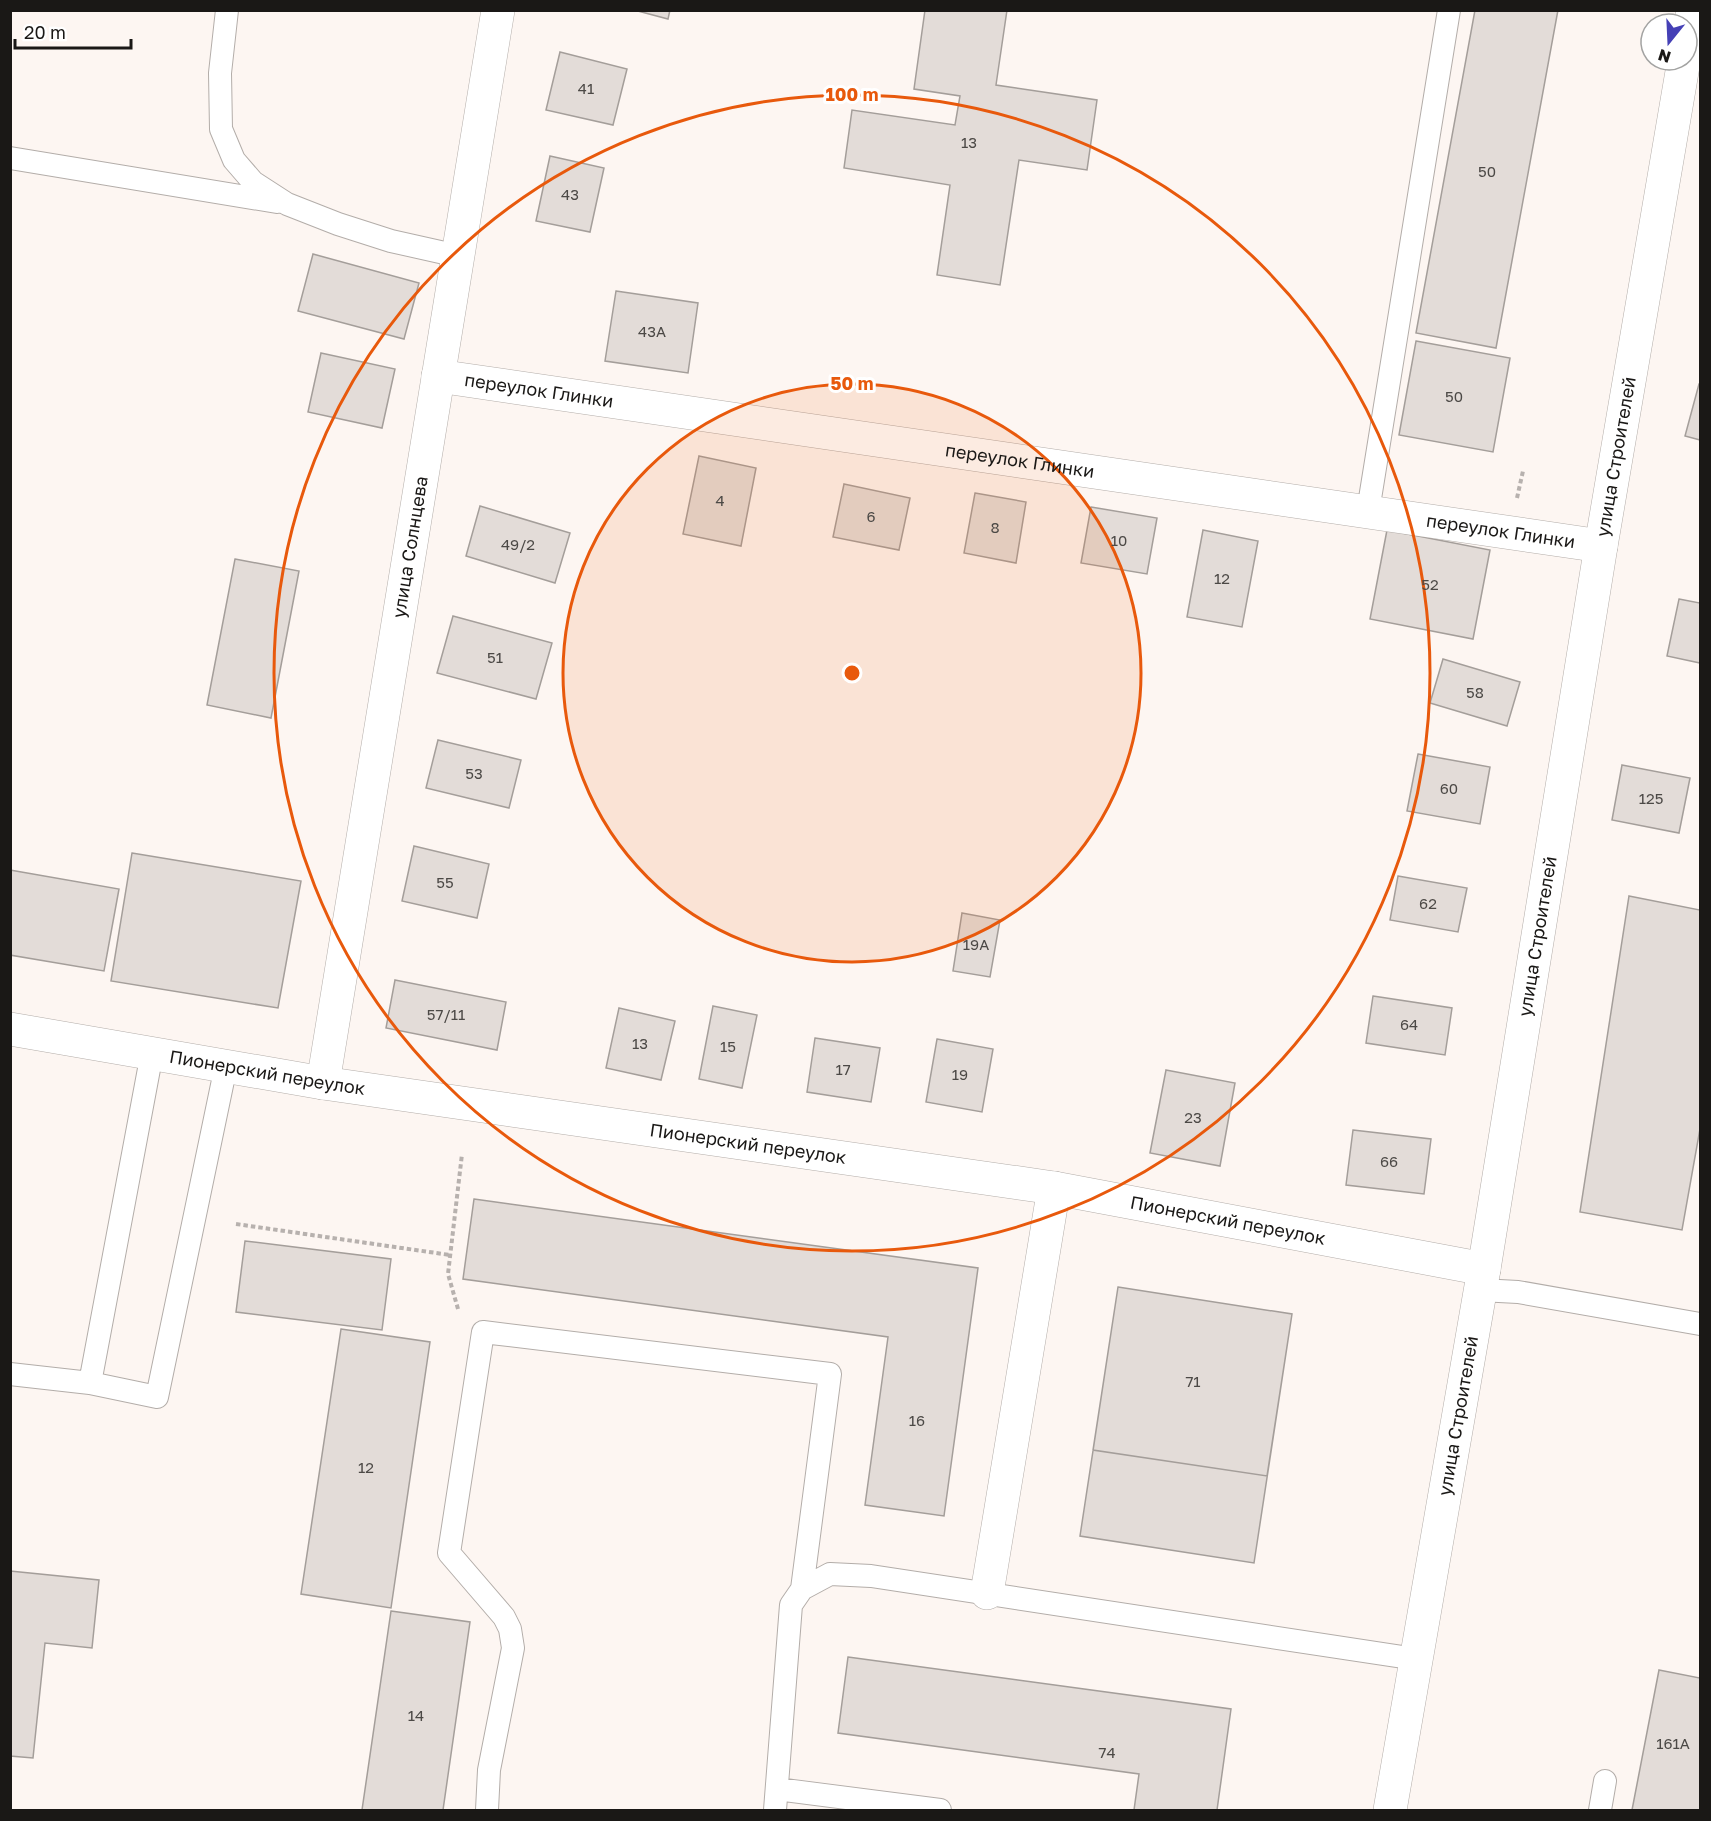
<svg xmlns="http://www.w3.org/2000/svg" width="1711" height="1821" font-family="'Golos Text',sans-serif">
  <rect width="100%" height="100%" fill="#fdf6f2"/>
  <path fill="#e3dcd8" stroke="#a49e9a" stroke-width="1.5" d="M634,10H670L668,19Z
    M925,10H1007L996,85L1097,100L1087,170L1019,160L1000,285L937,275L950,185L844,168L852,110L955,125L960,96L914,89Z
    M1475,10H1558L1496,348L1416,333Z
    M560,52L627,69L613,125L546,110Z
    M550,156L604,168L590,232L536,221Z
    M313,254L419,283L404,339L298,311Z
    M616,291L698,303L688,373L605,361Z
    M1416,341L1510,358L1493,452L1399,435Z
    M321,353L395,369L382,428L308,412Z
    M1699,384H1700V440L1685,436Z
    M699,456L756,468L741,546L683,534Z
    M844,484L910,498L899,550L833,537Z
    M975,493L1026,502L1016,563L964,553Z
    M480,506L570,533L555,583L466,556Z
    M1091,507L1157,518L1147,574L1081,563Z
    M1203,530L1258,541L1242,627L1187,617Z
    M1387,530L1490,550L1473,639L1370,619Z
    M235,559L299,571L271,718L207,705Z
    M1679,599L1700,603V663L1667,656Z
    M453,616L552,643L536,699L437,673Z
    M1443,659L1520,682L1507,726L1430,703Z
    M438,740L521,760L509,808L426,788Z
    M1418,754L1490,767L1480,824L1407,811Z
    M1622,765L1690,778L1679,833L1612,820Z
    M414,846L489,864L477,918L402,901Z
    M132,853L301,881L278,1008L111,981Z
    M10,870L119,889L104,971L10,955Z
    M1398,876L1467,888L1458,932L1390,920Z
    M1629,896L1700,910V1129L1682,1230L1580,1212Z
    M962,913L1000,920L990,977L953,971Z
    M395,980L506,1002L497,1050L386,1028Z
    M1373,996L1452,1008L1445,1055L1366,1043Z
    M713,1006L757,1015L742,1088L699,1079Z
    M619,1008L675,1021L661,1080L606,1068Z
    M815,1038L880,1048L871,1102L807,1092Z
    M937,1039L993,1049L982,1112L926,1102Z
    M1166,1070L1235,1083L1220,1166L1150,1153Z
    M1353,1130L1431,1139L1424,1194L1346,1185Z
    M474,1199L978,1268L944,1516L865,1505L888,1337L463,1279Z
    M245,1241L391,1259L382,1330L236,1312Z
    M1118,1287L1292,1314L1254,1563L1080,1536Z
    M1118,1287L1292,1314L1267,1476L1093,1450Z
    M341,1329L430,1342L391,1608L301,1594Z
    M10,1571L99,1580L92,1648L45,1643L33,1758L10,1756Z
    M391,1611L470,1622L443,1810H362Z
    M848,1657L1231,1709L1217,1810H1134L1139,1774L838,1733Z
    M1659,1670L1700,1678V1810H1632Z"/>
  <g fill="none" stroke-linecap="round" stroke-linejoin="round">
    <g stroke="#b3ada9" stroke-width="24">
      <path id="lane" d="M227,10L220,73L221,129L234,160L253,182L287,204L338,224L391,241L458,256
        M10,158L277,202
        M1368,511L1449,10
        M1480,1290L1518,1292L1700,1324
        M10,1374L90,1383L157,1397L226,1066
        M90,1383L152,1053
        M802,1589L830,1574L871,1576L1416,1659
        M777,1789L940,1810
        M487,1810L489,1770L513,1648L510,1629L504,1617L449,1553L483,1332L830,1374L802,1589L791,1605L775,1810
        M1600,1810L1605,1781"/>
    </g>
    <g stroke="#b3ada9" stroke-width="34">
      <g id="street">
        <path id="s1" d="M438,376L1601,546"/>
        <path id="s2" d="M323,1083L498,10"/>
        <path d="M987,1593L1054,1188"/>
      </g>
    </g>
    <g stroke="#b3ada9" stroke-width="34">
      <g id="secondary">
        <path d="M1687,43L1693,10"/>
        <path id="s3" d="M10,1029L323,1083L1054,1188L1484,1269"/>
        <path id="s4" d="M1390,1810L1484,1269L1601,546L1684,60"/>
      </g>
    </g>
    <path stroke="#b7b1ae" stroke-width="4" stroke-dasharray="4.5 3" stroke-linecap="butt" d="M1517,498L1523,471
      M236,1224L450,1255
      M458,1309L448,1274L462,1154"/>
    <use href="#lane" stroke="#fff" stroke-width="22"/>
    <use href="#street" stroke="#fff" stroke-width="33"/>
    <use href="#secondary" stroke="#fff" stroke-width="33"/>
  </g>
  <circle cx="852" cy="673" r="289" fill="#e8590c" fill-opacity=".12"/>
  <g fill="none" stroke="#e8590c" stroke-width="3">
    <circle cx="852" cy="673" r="289"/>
    <circle cx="852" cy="673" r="578"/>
  </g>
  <g text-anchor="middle" stroke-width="6" stroke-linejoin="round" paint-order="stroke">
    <g font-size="15" fill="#4c4946">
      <text x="586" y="94">41</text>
      <text x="969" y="148">13</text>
      <text x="1487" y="177">50</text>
      <text x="570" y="200">43</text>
      <text x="652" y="337">43А</text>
      <text x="1454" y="402">50</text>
      <text x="720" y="506">4</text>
      <text x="871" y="522">6</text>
      <text x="995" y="533">8</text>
      <text x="1119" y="546">10</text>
      <text x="518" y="550">49/2</text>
      <text x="1222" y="584">12</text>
      <text x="1430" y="590">52</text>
      <text x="495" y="663">51</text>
      <text x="1475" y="698">58</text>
      <text x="474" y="779">53</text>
      <text x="1449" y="794">60</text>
      <text x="1651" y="804">125</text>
      <text x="445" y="888">55</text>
      <text x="1428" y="909">62</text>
      <text x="976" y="950">19А</text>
      <text x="446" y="1020">57/11</text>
      <text x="1409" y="1030">64</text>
      <text x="640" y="1049">13</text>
      <text x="728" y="1052">15</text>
      <text x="843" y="1075">17</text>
      <text x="960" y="1080">19</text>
      <text x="1193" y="1123">23</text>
      <text x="1389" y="1167">66</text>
      <text x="1193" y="1387">71</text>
      <text x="917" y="1426">16</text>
      <text x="366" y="1473">12</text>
      <text x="416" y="1721">14</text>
      <text x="1673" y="1749">161А</text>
      <text x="1107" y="1758">74</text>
    </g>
    <g font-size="18" fill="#1a1816" stroke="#fff">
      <text dy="6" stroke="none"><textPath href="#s1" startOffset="102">переулок Глинки</textPath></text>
      <text dy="6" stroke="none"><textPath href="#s4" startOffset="1372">улица Строителей</textPath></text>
      <text dy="6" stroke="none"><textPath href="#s1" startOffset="588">переулок Глинки</textPath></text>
      <text dy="6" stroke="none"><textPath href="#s1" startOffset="1074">переулок Глинки</textPath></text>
      <text dy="6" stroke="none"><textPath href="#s2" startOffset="543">улица Солнцева</textPath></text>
      <text dy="6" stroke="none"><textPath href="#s4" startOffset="886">улица Строителей</textPath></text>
      <text dy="6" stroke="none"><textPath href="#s3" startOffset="261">Пионерский переулок</textPath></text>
      <text dy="6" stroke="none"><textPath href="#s3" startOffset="747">Пионерский переулок</textPath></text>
      <text dy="6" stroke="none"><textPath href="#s3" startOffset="1233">Пионерский переулок</textPath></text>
      <text dy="6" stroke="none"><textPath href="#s4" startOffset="400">улица Строителей</textPath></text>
    </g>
  </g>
  <circle cx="852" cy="673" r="9" fill="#e8590c" stroke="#fff" stroke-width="3"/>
  <g font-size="18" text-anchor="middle" font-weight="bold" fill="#e8590c" stroke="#fff" stroke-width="6" stroke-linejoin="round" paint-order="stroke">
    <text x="852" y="101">100 m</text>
    <text x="852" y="390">50 m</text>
  </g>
  <rect width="1711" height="1821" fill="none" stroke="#1a1816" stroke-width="24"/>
  <g transform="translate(1669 42) rotate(198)"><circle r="28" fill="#ffffff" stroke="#a3a3a2" stroke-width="1.5"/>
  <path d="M0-4.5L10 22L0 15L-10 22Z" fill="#4540b6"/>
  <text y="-9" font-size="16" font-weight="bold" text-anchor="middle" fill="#1a1816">N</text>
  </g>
  <path d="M15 39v9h116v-9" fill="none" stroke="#1a1816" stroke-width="3"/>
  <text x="24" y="39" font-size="18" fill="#1a1816" stroke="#ffffff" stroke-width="4.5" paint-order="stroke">20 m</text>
</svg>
